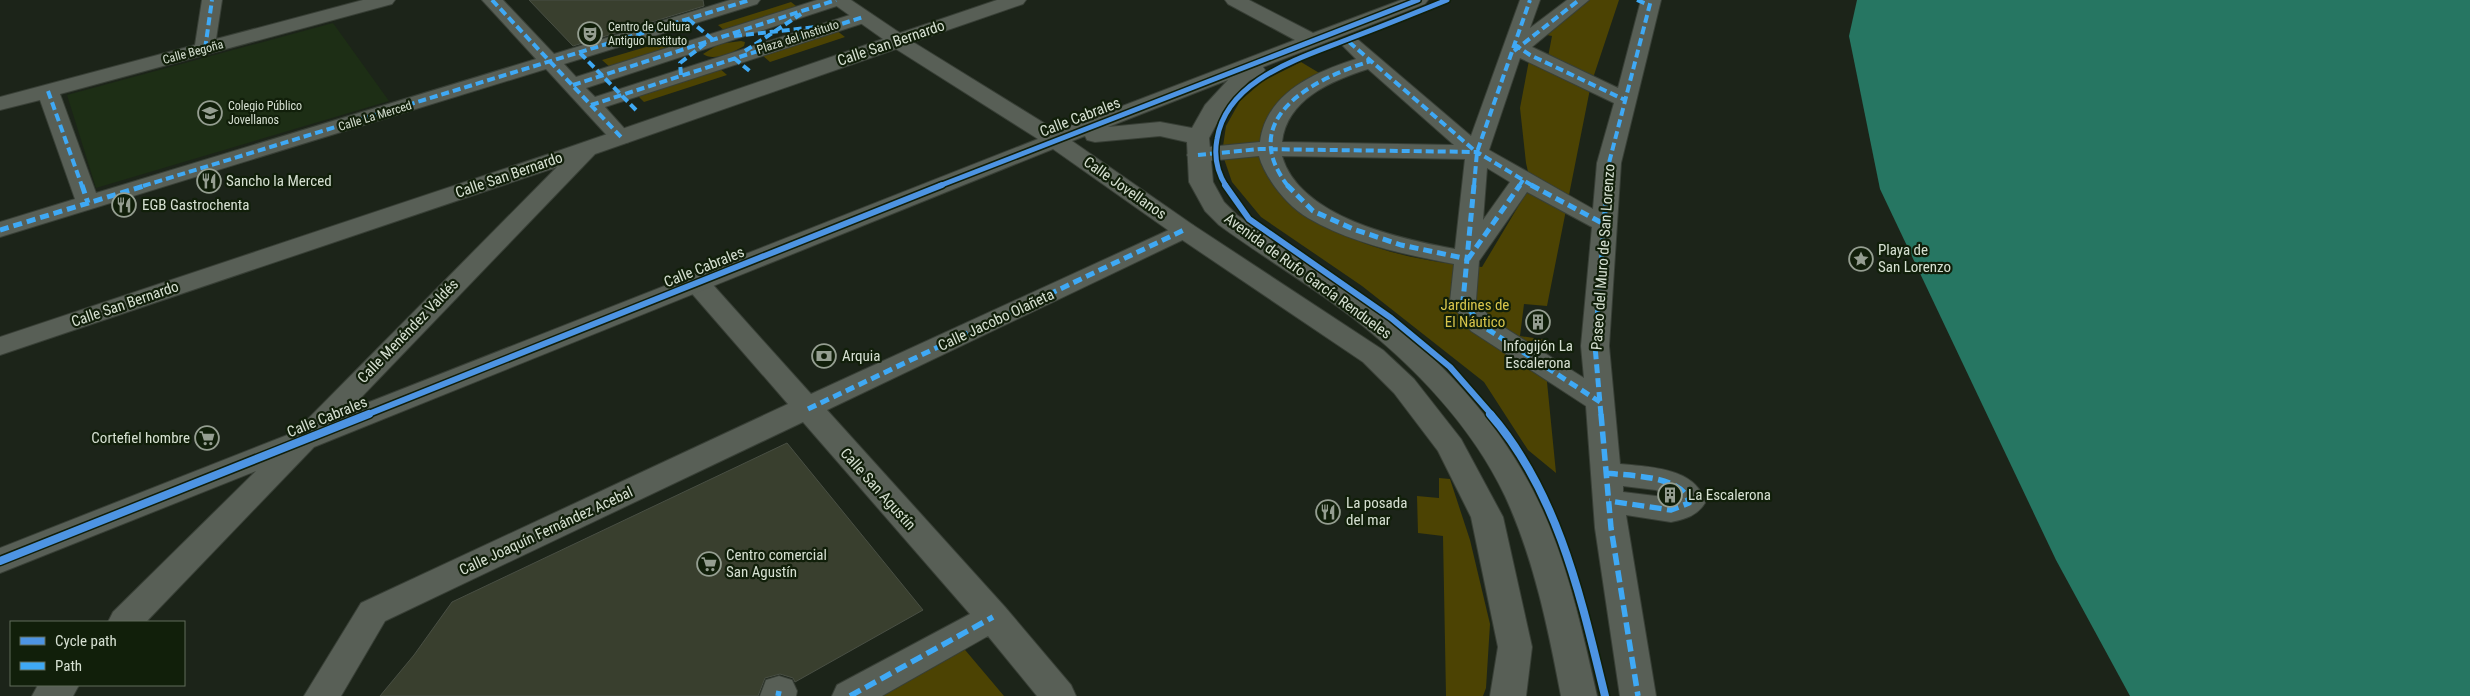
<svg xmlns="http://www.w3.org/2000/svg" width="2470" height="696" font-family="'Roboto Condensed',sans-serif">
  <rect width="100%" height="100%" fill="#1c2419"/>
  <path fill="#1d2e15" d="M333,23L389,101L96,188L67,95Z"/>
  <path fill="#4c4303" d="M1581,0H1619L1591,84L1547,306L1524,304L1520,336L1547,340V382L1556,473L1528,450L1484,382L1362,286L1261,217L1232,182L1222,153L1226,126L1240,101L1263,81L1301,62L1321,74C1308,83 1292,91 1280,102C1267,114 1264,129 1262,146C1261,176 1280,193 1304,209C1315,217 1326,226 1339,232C1382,254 1434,263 1482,267L1531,185L1526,163L1520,108L1530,55L1548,57L1552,36L1542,34Z
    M791,2L800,9L726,32L718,25Z
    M836,30L845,37L770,62L761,54Z
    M683,36L691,43L611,68L602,60Z
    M741,41L745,42L744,46C734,52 713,62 703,54L719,44Z
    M718,67L727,75L644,102L636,94Z
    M1439,478L1450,479L1470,540L1490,624L1486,688L1483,696H1446L1443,536L1418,533L1417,496L1439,498Z
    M955,638L1004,696H856Z"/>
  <path fill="#267662" d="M1857,0H2470V696H2130L2056,560L1880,189L1849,36Z"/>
  <path fill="#393f2e" stroke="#494f44" d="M529,0H703L704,6L573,46Z
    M787,443L923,610L795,682L793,678L780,674L765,678L758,696H380L414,655L452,602Z"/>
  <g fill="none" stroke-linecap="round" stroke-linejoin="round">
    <g stroke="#383f36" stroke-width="2">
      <path id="street" d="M202,0H222L216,39L363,0H395L392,4L60,94L96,193L536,59L482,0H503L554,54L730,0H760L757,4L564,64L576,77L817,0H846L843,4L586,88L595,97L856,13H870L873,17L870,21L605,107L632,137L629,142L621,144L613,142L546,69L0,237V222L75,199L40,100L0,110V97L195,45Z
        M1520,0H1540L1530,28L1567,0H1589L1532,47L1618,88L1641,0H1661L1621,163L1609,346L1620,464C1650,467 1698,468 1705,503C1697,516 1685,519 1671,522L1626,515L1656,696H1620L1595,528L1586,406L1471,331L1450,301L1454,264C1407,255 1350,243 1308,218C1288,207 1265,178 1259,156L1198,162L1190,160L1187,155L1190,150L1198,148L1260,142C1266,93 1315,72 1356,59L1339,42L1342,38L1349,36L1356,38L1471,136ZM1520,58L1614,103L1597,163L1593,209L1489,150ZM1368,69L1454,145L1282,142C1287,99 1331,81 1368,69ZM1282,156L1465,159L1455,249C1401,239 1300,218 1282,156ZM1487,168L1510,182L1483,220ZM1527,192L1592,227L1581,346L1584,378L1491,319L1476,300L1479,261ZM1623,486L1656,490L1672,498L1623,492Z
        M1184,223L1193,225L1196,230L1193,235L827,410L1005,607L1071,685L1076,696H1037L988,636L882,696H832L837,685L970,614L803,422L385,621L341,696H304L361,603L788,404L688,289L684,283L688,277L697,275L706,277L811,394Z
        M779,676L792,680L797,691L796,696H760L766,680Z"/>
    </g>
    <g stroke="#383f36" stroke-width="2">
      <path id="secondary" d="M828,0H851L900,33L997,0H1026L1023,4L913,42L1057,131L1295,40L1228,4L1225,0H1249L1313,33L1401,0H1428L1425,4L1263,67L1265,70L1262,74L1249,81L1223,112L1209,138L1213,182L1224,202L1237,215C1289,252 1345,285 1395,325C1461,378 1517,447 1549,525C1571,579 1584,638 1597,696H1561C1548,628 1534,559 1505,496C1472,426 1413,365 1353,318C1310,285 1263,257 1219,225L1205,211L1189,182L1187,142L1160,136L1095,142L1087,140L1085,136L1072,141L1193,225L1383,350L1414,379L1461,439L1503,517L1532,647L1526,696H1490L1498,647L1471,517L1438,451L1394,393L1363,362L1175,235L1053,149L314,447L146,622H108L113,612L256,471L0,573V548L295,432L557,167L0,355V337L561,150L883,39ZM896,49L1038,139L349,410L595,154ZM1228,80L1205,105L1192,128L1160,122L1108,127Z
        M38,685H79L73,696H32Z"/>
    </g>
    <use href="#street" fill="#585f56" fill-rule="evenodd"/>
    <use href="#secondary" fill="#585f56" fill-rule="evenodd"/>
    <path stroke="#3fa9f5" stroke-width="4" stroke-dasharray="8 4" stroke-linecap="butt" d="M492,0L621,137
      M1637,0L1649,5
      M688,19L712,39
      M734,36L816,27
      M1349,42L1475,151
      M1514,44L1530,55L1625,100
      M205,49L212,0
      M745,51L801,14
      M1514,51L1579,0
      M580,53L636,110
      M734,58L752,73
      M681,75L680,63L706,43
      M573,85L836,0
      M48,91L82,186
      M591,105L863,17
      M1198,155L1260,149L1477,152L1533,186
      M143,186L750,0
      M1288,186C1235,118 1315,78 1371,61
      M1474,186L1477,152L1530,0
      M1519,186L1523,180
      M1607,186L1609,163L1651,0"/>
    <path stroke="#3fa9f5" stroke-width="5" stroke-dasharray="9 5" stroke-linecap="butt" d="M82,185L88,203
      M1287,185L1313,211L1353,229L1401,245L1468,259
      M1474,185L1463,301L1481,325L1600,402
      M1531,185L1604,224
      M0,230L147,185
      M1468,259L1520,185
      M808,409L1184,230
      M1601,415L1595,346L1607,185"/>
    <path stroke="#3fa9f5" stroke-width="5.5" stroke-dasharray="12 5.5" stroke-linecap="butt" d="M1601,414L1611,528L1638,696
      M1606,473C1629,476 1684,475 1689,503L1671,510L1609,501
      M778,696L779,691
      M850,696L993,617"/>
    <g stroke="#111f0a" stroke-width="8">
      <path id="cycleway-far2" d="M939,186L1418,0
        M1226,186C1217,172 1214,155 1217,139C1227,78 1302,58 1351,38C1383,26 1415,13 1447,0"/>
    </g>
    <g stroke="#111f0a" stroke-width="9">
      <path id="cycleway-far1" d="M1225,185L1249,219L1391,318L1450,367L1492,415
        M366,415L942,185"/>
    </g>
    <g stroke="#111f0a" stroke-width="11">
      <path id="cycleway" d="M1490,414C1558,492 1581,598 1605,696
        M0,561L369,414"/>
    </g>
    <use href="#cycleway-far2" stroke="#4d94e3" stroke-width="5"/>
    <use href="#cycleway-far1" stroke="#4d94e3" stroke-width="6"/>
    <use href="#cycleway" stroke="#4d94e3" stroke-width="8"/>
  </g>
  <defs>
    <g id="theatre-ring" transform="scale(1.25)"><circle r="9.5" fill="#111f0a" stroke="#959e91" stroke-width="1.5"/><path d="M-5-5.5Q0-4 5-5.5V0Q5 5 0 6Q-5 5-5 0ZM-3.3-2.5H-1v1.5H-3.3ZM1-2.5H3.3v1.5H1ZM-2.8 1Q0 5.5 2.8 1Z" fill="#959e91"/></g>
    <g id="school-ring" transform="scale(1.25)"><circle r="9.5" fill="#111f0a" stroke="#959e91" stroke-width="1.5"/><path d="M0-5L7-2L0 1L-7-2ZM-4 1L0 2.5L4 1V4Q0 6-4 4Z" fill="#959e91"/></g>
    <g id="restaurant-ring" transform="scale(1.25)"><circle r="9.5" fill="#111f0a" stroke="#959e91" stroke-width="1.5"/><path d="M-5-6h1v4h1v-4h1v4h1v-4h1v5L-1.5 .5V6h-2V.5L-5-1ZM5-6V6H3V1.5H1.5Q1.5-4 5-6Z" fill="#959e91"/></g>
    <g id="sight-ring" transform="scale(1.25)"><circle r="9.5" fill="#111f0a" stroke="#959e91" stroke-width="1.5"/><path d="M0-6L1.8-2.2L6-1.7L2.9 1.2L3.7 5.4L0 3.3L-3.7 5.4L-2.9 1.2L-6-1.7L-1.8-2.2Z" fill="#959e91"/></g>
    <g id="building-ring" transform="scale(1.25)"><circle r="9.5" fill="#111f0a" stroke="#959e91" stroke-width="1.5"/><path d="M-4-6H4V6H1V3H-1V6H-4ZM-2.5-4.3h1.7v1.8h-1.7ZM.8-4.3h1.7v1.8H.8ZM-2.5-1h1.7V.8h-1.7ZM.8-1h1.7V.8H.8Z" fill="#959e91"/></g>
    <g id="bank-ring" transform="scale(1.25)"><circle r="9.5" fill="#111f0a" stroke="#959e91" stroke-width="1.5"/><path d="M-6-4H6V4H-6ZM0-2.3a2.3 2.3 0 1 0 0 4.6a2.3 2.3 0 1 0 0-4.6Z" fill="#959e91"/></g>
    <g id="supermarket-ring" transform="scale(1.25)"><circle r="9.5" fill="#111f0a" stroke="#959e91" stroke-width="1.5"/><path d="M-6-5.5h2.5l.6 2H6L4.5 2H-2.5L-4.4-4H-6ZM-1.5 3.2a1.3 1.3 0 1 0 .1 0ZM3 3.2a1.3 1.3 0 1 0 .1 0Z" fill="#959e91"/></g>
  </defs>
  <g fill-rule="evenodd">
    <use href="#theatre-ring" x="590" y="34"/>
    <use href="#school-ring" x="210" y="113"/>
    <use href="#restaurant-ring" x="209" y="181"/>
    <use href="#restaurant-ring" x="124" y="205"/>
    <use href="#sight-ring" x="1861" y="259"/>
    <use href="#building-ring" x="1538" y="322"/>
    <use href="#bank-ring" x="824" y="356"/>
    <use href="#supermarket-ring" x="207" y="438"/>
    <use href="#building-ring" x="1670" y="495"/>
    <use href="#restaurant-ring" x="1328" y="512"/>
    <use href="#supermarket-ring" x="709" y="564"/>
  </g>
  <g text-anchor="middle" stroke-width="4.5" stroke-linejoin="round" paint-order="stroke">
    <g font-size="12" fill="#d6e0d2" stroke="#111f0a" text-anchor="start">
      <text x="608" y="31">Centro de Cultura<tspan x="608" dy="14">Antiguo Instituto</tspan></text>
      <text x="228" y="110">Colegio Público<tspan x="228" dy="14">Jovellanos</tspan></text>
    </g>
    <g font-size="12" fill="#d6e0d2" stroke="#111f0a">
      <text transform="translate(798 37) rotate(-18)" y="4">Plaza del Instituto</text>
      <text transform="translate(193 52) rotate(-15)" y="4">Calle Begoña</text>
      <text transform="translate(375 116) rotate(-17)" y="4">Calle La Merced</text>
    </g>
    <g font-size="15" fill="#d6e0d2" stroke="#111f0a">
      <text transform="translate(891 43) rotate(-19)" y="5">Calle San Bernardo</text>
      <text transform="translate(1080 117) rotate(-21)" y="5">Calle Cabrales</text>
      <text transform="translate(509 175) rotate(-19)" y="5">Calle San Bernardo</text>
      <text transform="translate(1125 188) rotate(35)" y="5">Calle Jovellanos</text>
      <text transform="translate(1603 257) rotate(-86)" y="5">Paseo del Muro de San Lorenzo</text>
      <text transform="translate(704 267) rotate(-22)" y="5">Calle Cabrales</text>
      <text transform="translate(1308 276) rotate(36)" y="5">Avenida de Rufo García Rendueles</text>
      <text transform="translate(125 304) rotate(-19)" y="5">Calle San Bernardo</text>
      <text transform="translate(996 320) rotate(-25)" y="5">Calle Jacobo Olañeta</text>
      <text transform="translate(408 331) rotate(-46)" y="5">Calle Menéndez Valdés</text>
      <text transform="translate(327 417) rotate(-22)" y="5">Calle Cabrales</text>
      <text transform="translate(878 489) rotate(48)" y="5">Calle San Agustín</text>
      <text transform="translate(546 531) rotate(-25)" y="5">Calle Joaquín Fernández Acebal</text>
    </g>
    <g font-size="15" fill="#d6e0d2" stroke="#111f0a" text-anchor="start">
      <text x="226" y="186">Sancho la Merced</text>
      <text x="142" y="210">EGB Gastrochenta</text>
      <text x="1878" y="255">Playa de<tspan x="1878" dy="17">San Lorenzo</tspan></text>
      <text x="1538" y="351" text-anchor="middle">Infogijón La<tspan x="1538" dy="17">Escalerona</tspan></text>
      <text x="842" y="361">Arquia</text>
      <text x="190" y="443" text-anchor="end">Cortefiel hombre</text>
      <text x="1688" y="500">La Escalerona</text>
      <text x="1346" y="508">La posada<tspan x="1346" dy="17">del mar</tspan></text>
      <text x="726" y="560">Centro comercial<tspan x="726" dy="17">San Agustín</tspan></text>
    </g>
    <g font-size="15" fill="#d9c54b" stroke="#111f0a">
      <text x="1475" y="310">Jardines de<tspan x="1475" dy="17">El Náutico</tspan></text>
    </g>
  </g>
  <rect x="10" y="621" width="175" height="65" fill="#111f0a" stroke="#606c5a"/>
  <rect x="20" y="637" width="25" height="8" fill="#4d94e3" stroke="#606c5a"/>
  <text x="55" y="646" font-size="15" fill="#d6e0d2">Cycle path</text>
  <rect x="20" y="662" width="25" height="8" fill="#3fa9f5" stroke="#606c5a"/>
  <text x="55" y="671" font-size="15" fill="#d6e0d2">Path</text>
</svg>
